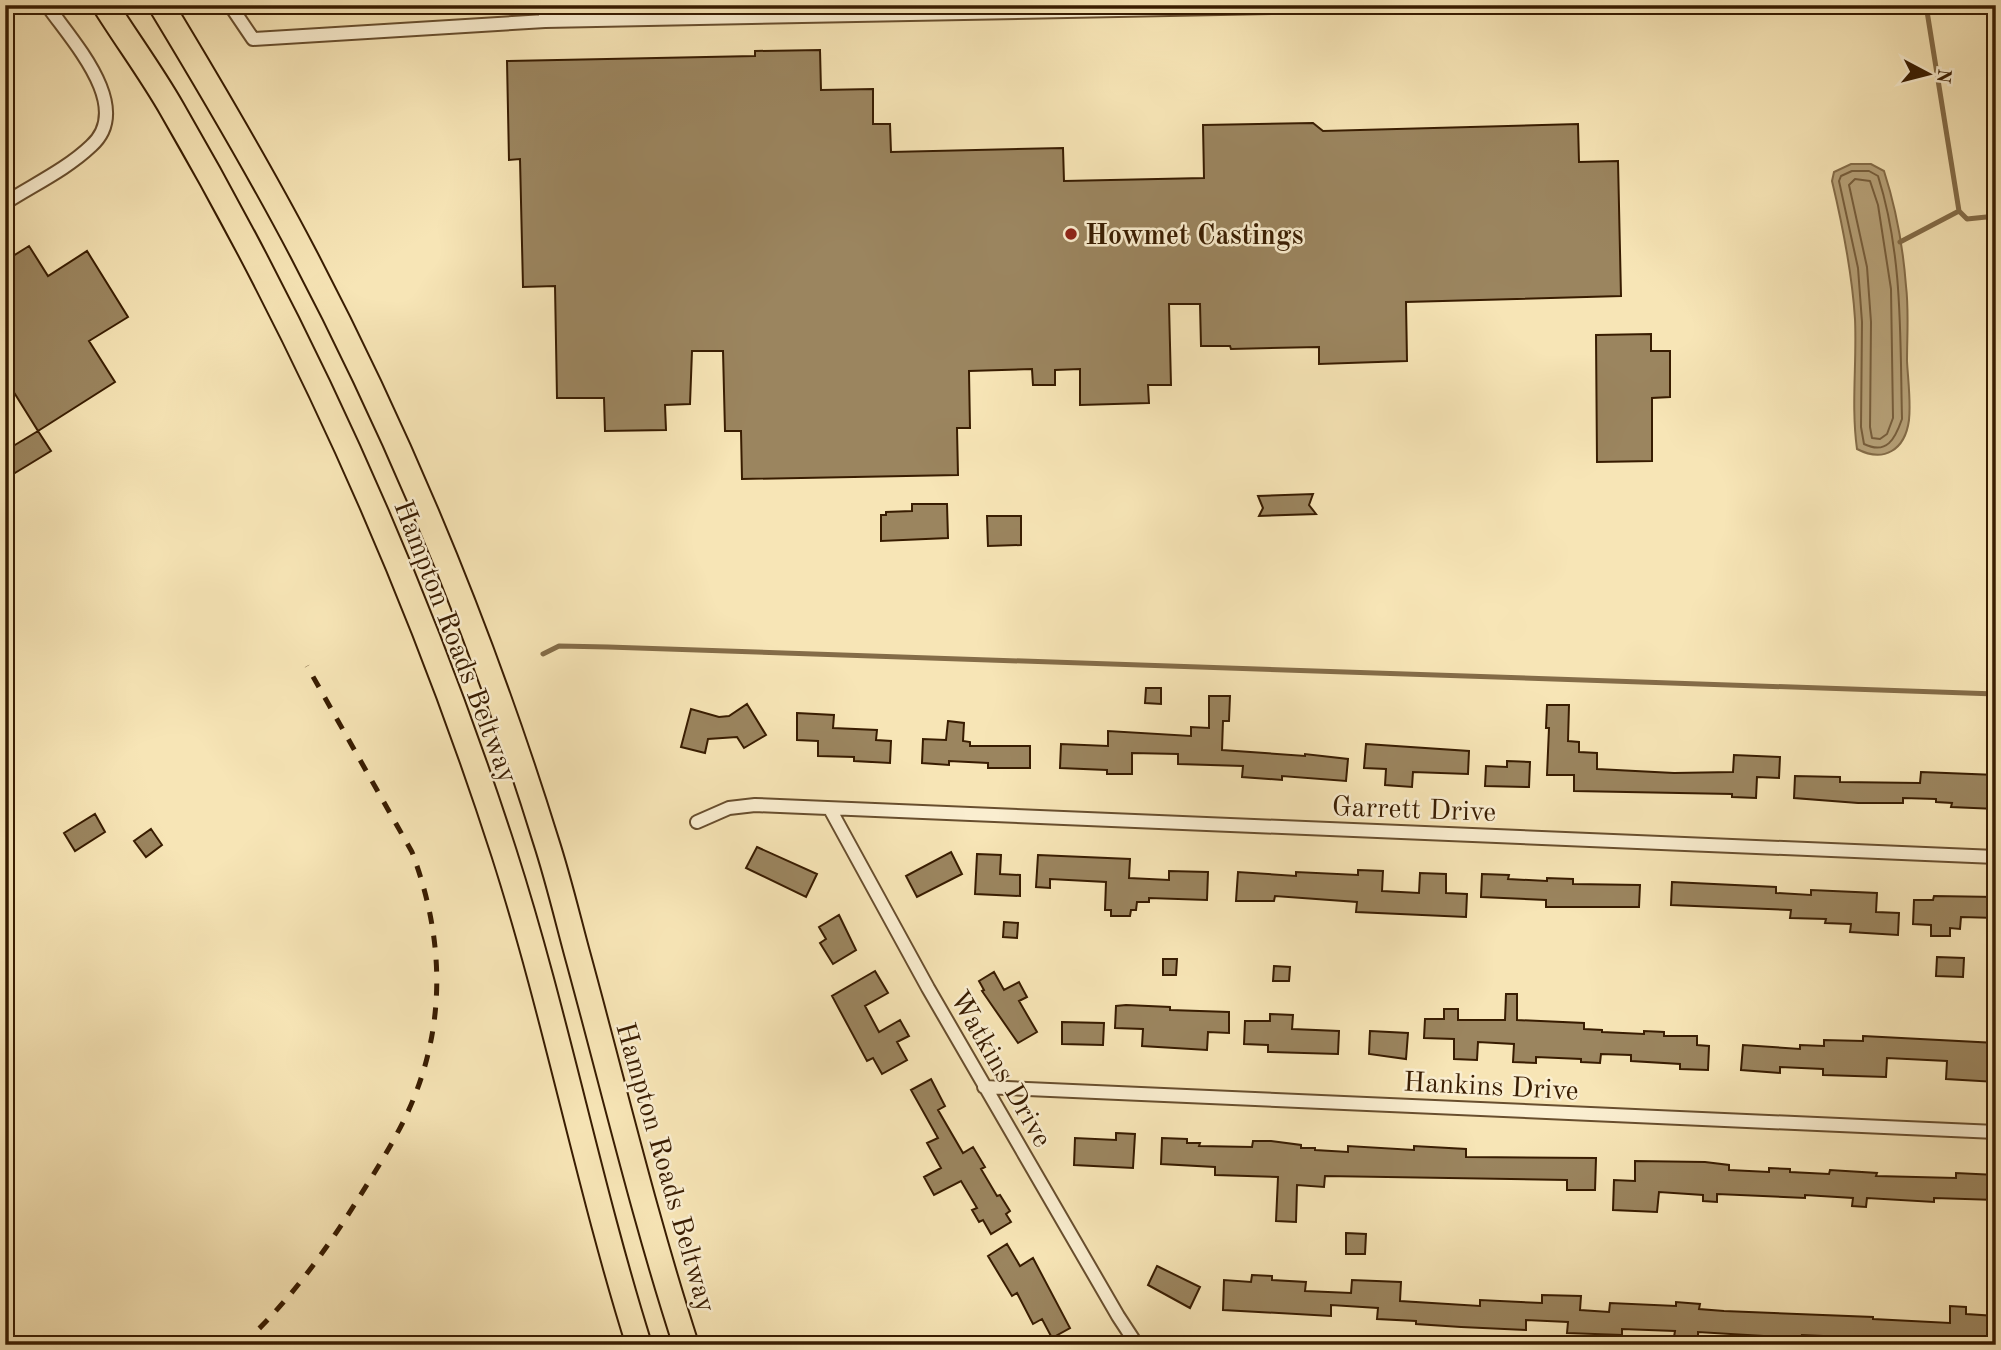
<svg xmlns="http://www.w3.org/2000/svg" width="2001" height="1350" font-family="'Old Standard TT',serif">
  <rect width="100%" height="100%" fill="#f7e5b6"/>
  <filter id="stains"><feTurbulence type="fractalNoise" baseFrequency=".00286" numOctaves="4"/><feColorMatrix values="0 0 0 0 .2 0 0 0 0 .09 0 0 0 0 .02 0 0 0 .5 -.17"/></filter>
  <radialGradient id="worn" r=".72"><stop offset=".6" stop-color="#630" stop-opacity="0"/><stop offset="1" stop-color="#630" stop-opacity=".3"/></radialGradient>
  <path fill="#b6a178" stroke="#846c48" stroke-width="2" d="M1851,164H1871L1884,171C1896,208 1903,247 1906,286C1909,310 1907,336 1907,361C1908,380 1911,401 1909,420C1905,450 1884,463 1857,449C1851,406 1857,362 1855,319C1852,272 1843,227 1832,181L1834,172Z"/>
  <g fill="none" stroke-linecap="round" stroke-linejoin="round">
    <path stroke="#775e3c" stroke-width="2" d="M1852,171H1869L1878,176C1903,255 1900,338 1902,419C1895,439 1887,455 1864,444L1861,427L1862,322L1858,268L1839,181L1841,176Z
      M1855,179L1870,181L1878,205L1891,289L1893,418L1887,434L1880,439L1872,438L1870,427L1871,322L1867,267L1849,185Z"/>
    <path stroke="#846c48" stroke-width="5" d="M1926,5L1959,211L1967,219L1996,216
      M1900,242L1959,211
      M543,654L559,646L608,647L1996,694"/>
  </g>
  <path fill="#9b855f" stroke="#381c01" stroke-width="2" d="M820,50L821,90L873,89V124H890L891,152L1063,148L1064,181L1204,178L1203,125L1313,123L1323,131L1578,124L1579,162L1618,161L1621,296L1406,302L1407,361L1319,364V347L1231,349L1230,346H1201L1200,304H1169L1171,385H1148L1149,403L1080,405V369L1055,370V385H1033L1032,369L969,371L970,428H957L958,475L742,479L741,431H725L723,351H692L690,404L665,405L666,430L605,431L604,398H557L555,286L523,287L520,159L509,160L507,61L755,56V51Z
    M29,246L48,276L87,251L128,317L89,341L115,382L38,431L51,451L5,479V451L38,431L5,378V261Z
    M1651,334V351H1670V397L1652,398V461L1597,462L1596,335Z
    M1313,494L1309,505L1316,514L1259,516L1263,508L1258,496Z
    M912,504H947L948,538L881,541V515H886V512L912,511Z
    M987,516H1021V545L988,546Z
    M1146,688H1161V704L1145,703Z
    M1209,696H1230L1229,721H1223L1222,750L1305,756V754L1348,759L1346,781L1282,776V780L1242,777L1243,766L1178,764V754L1132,753V774H1107V770L1060,768L1061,744L1108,746V731L1191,736V727L1209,728Z
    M747,704L766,735L744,748L737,737L708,739L705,753L681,747L691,709L719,717L729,716Z
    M1547,705H1569L1568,741L1579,742V752L1597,753V769L1674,773L1733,772L1734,755L1780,757L1779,778L1757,777L1756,798L1732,797V794L1574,791V775H1547L1549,728H1546Z
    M797,713L834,715L833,728L877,730L876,740L891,741L890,763L854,761V757L818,756V741L797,740Z
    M948,721L964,723L963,741L970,742V746H1030V768H988V763L949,761V765L922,763L923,739L946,740Z
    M1366,744L1469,751L1468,774L1413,772L1412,787L1385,785L1386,769L1364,768Z
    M1507,761L1530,762L1529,787L1485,786L1486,766L1507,767Z
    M1921,772L1996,775V809L1951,807L1952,803L1936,802V799L1903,798V803H1858L1794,798L1795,776L1840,777V782L1920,783Z
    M95,814L105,832L75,851L64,833Z
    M151,829L162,845L146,857L134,841Z
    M757,847L817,874L806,897L746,868Z
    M951,852L962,874L917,897L906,876Z
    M977,854L1001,855L1000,874L1020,875V896L975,894Z
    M1038,855L1130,859L1129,878L1169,880V871L1208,872L1207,900L1149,898V902H1137L1136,910H1131L1130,916H1111V910H1105L1106,882L1050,879V888L1036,887Z
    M1358,870L1383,871L1382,891L1419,893L1420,873L1446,874V893L1467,894L1466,917L1356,912L1357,902L1275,896L1274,901H1236L1238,872L1296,876V872L1358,875Z
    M1482,874L1509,875L1508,879L1547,881V878L1573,879V884L1640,885L1639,907H1546V900L1481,897Z
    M1672,882L1776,887V893L1811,895V890L1877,893L1876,912L1899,913L1898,935L1850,932L1851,924L1825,923L1826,919L1790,918L1791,910L1671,905Z
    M1934,896L1996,897V918L1961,917L1960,929L1950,928V936H1931V925L1913,924L1914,900H1933Z
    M839,915L856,950L833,964L820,943L826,939L819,927Z
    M1004,922L1018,923L1017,938L1003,937Z
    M1937,957L1964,958L1963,977L1936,976Z
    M1163,959H1177L1176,975H1163Z
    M1274,966L1290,967L1289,981H1273Z
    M875,971L888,993L865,1006L879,1032L900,1020L909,1036L897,1042L907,1060L882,1074L873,1058L867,1061L832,996Z
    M994,972L1004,990L1019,982L1027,997L1019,1001L1037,1032L1018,1043L982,991L984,990L979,981Z
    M1506,994H1517V1020L1584,1023V1029L1602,1030V1032L1644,1034V1031L1664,1032V1036H1697V1045L1709,1046L1708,1070L1680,1069V1064L1631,1061V1055L1601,1054L1600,1063L1581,1062V1059L1536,1057V1063L1513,1062L1514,1044L1478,1042L1477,1060L1454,1059V1039L1424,1038L1425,1019H1444V1009H1458V1020H1505Z
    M1126,1005L1170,1007V1010L1229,1012V1033L1208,1032L1207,1050L1142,1046L1143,1029L1115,1028L1116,1006Z
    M1270,1014L1293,1015L1292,1029L1339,1031L1338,1054L1268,1052V1045L1244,1044L1245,1021H1270Z
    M1062,1022L1104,1023L1103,1045L1062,1044Z
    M1370,1031L1408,1033L1406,1059L1369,1054Z
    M1863,1036L1996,1043V1082L1946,1079L1947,1061L1887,1058L1886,1077L1823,1075V1069L1780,1067V1073L1741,1070L1743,1045L1800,1049V1045L1824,1046V1040L1863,1041Z
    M931,1079L945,1106L938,1110L963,1153L973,1147L985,1167L981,1169L997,1196L1000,1195L1010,1211L1006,1214L1011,1222L991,1234L983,1220L979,1222L972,1210L977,1208L961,1181L934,1195L924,1177L941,1168L927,1143L938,1138L911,1090Z
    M1116,1133L1135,1134L1133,1168L1074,1165L1075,1138L1116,1140Z
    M1162,1138L1187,1139V1143H1200L1199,1146L1252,1147L1253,1141H1271L1301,1145V1148H1315V1150L1348,1152V1146L1414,1150V1146L1466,1149V1157L1596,1158L1595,1190H1567V1180L1325,1176L1324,1187L1297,1185L1296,1222L1276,1221L1278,1177L1215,1175V1167L1161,1164Z
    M1635,1161L1705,1162L1729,1165V1170L1769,1172V1168L1790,1169V1172L1829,1174L1830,1170L1877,1173L1876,1176L1956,1178V1173L1996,1175V1200L1934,1198V1202L1867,1198L1866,1207L1852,1206L1853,1198L1805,1195V1198L1717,1194V1202L1703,1201V1195L1659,1192L1657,1212L1613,1210L1614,1180L1635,1181Z
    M1346,1233L1366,1234L1365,1254H1346Z
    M1007,1244L1020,1266L1033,1258L1070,1328L1052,1338L1042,1319L1033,1324L1017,1293L1012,1296L988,1256Z
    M1157,1266L1200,1287L1190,1308L1148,1285Z
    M1252,1275L1272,1276V1280L1306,1282L1305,1291L1351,1293L1352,1280L1401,1282L1400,1301L1480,1306V1300L1542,1303V1295L1581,1296L1580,1310L1609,1312L1610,1303L1676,1306V1302L1700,1304L1699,1309L1724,1311L1873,1317V1319L1950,1323V1306L1966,1307V1314L1996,1316V1345L1889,1341V1339L1802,1335V1337L1783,1336V1341L1763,1340V1336L1698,1332V1338L1674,1337L1675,1331L1622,1329V1335L1567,1333L1568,1322L1526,1320V1330L1461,1327L1416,1324V1321L1377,1319L1378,1308L1331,1305V1316L1223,1310L1224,1280L1251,1282Z"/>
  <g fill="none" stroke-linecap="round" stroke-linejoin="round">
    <g stroke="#684e2e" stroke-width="16">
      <path id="minor" d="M230,5L253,39L545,21L1375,5
        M545,21V5
        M5,203C33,185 67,169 91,146C135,107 71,40 47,5
        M830,809L928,988L1118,1316L1135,1342L1141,1345
        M697,822L729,808L755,805L1996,857
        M984,1087L1996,1132"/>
    </g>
    <g stroke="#381c01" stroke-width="28">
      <path id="motorway" d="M105,5C127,40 152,74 172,109C309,345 420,593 504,853C556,1015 588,1183 639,1345
        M161,5C210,86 258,167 302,251C401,439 483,638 546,841C558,878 567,916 577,953C613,1084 644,1216 686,1345"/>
    </g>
    <use href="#minor" stroke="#faeed0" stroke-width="12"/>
    <use href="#motorway" stroke="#f7e5b6" stroke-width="24"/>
    <path stroke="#381c01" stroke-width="5" stroke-dasharray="12 12" stroke-linecap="butt" d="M242,1345C288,1303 325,1252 358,1199C375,1172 392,1145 406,1116C447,1029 445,940 412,852L307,666"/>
  </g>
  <circle fill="#8f2418" stroke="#faeed0" stroke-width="2.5" cx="1071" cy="234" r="7"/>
  <g text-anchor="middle" stroke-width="5" stroke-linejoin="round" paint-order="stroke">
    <g font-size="28" font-weight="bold" fill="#381c01" stroke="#faeed0" text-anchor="start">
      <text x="1085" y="244">Howmet Castings</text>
    </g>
    <g font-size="28" fill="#381c01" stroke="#faeed0">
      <text transform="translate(457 641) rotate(69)" y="10">Hampton Roads Beltway</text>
      <text transform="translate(1414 808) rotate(2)" y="10">Garrett Drive</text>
      <text transform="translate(1002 1068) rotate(60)" y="10">Watkins Drive</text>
      <text transform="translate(1491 1085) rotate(3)" y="10">Hankins Drive</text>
      <text transform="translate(667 1167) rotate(74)" y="10">Hampton Roads Beltway</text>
    </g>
  </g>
  <rect width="2001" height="1350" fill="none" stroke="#f7e5b6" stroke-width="28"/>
  <rect x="7" y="7" width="1987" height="1336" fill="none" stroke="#381c01" stroke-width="3.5"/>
  <rect x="14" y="14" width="1973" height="1322" fill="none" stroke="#381c01" stroke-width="2"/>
  <g transform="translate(1928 74) rotate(97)" stroke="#faeed0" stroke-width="5" paint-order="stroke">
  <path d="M0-5L12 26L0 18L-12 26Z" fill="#381c01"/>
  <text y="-10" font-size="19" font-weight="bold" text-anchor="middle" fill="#381c01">N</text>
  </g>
  <rect width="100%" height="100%" filter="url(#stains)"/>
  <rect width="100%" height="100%" fill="url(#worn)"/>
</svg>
